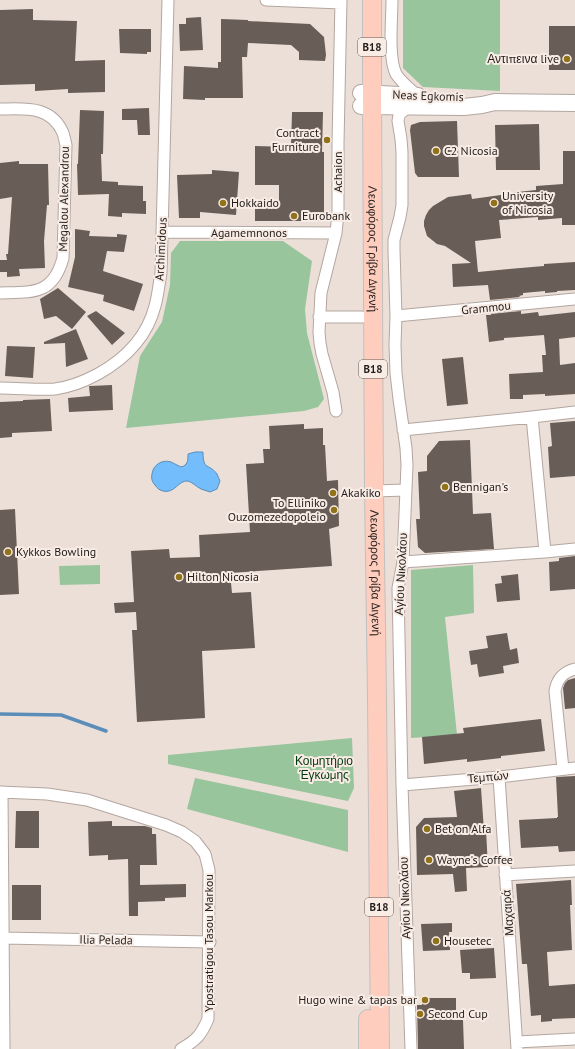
<svg xmlns="http://www.w3.org/2000/svg" width="575" height="1049" font-family="'PT Sans',sans-serif">
  <rect width="100%" height="100%" fill="#ecdfd8"/>
  <path fill="#98c59c" d="M403,0H500V91L423,87L403,68Z
    M180,241H283L312,261L305,309L307,333L324,399L318,407L304,411L126,428L140,356L162,322L170,285L171,253Z
    M100,565V584L60,585L59,566Z
    M473,565L474,613L445,617L457,735L411,738V570Z
    M352,738L354,788L348,801L168,764V755Z
    M195,778L348,810V852L187,809Z"/>
  <path fill="#73bdfc" stroke="#5b8db9" d="M195,452H203C203,471 209,463 217,474C218,476 219,479 220,481L217,489L210,492C207,491 204,490 201,489C197,487 192,482 188,481C178,480 175,494 163,491C159,490 157,488 155,485C152,482 151,478 152,474C153,465 162,459 171,462C174,463 176,465 179,466C181,467 183,467 185,465C188,463 188,458 188,454Z"/>
  <g fill="none" stroke-linecap="round" stroke-linejoin="round">
    <path stroke="#5b8db9" stroke-width="3.5" d="M0,714L61,715L106,731"/>
  </g>
  <path fill="#685e57" d="M33,9V20L77,21L75,61L105,60V92L68,93V89L35,91V84L0,85V10Z
    M201,17L203,50L180,51L179,24H186V18Z
    M221,19L248,20V21L310,24L324,37L326,55L325,61L299,60V52L291,45L248,43L247,57H242L243,98H205V100L183,99L184,66L218,68V62H221Z
    M549,26H575V70H549Z
    M119,29H151V52H147V54L120,53Z
    M149,108L150,135H138L137,120H122V109Z
    M80,110L104,111L103,154H101L102,181L118,182V185L143,186V201H146V214L122,213V217L108,216L109,194L78,195L77,164H78Z
    M292,112H323L322,152H324V221H255V203H279V185H255V146L291,147Z
    M457,121L459,177H418L415,173L410,130L411,125L420,122Z
    M539,124L540,170H496L495,125Z
    M563,151H575V225H562V218L538,220V217L499,220L501,238L475,241L478,272L509,269L544,266V264L575,262V290L557,291V292L545,293V291L523,293V295L519,296L520,297L490,300L488,285L453,287L452,264L471,263L445,246L437,244L427,236L424,226V221L426,215L429,210L433,206L448,197L471,194L472,199L508,194V193L536,190V186L563,184Z
    M19,161V164H48L49,205H47L44,241L45,268L19,269L20,276L7,277V272H0V260H7L6,254H8L12,197L0,199V163Z
    M212,170L239,172L236,215L200,212V218H179L177,175L212,174Z
    M75,229L90,231L89,236L117,237V234L127,235L124,252L107,251L103,271L143,284L134,311L103,301L104,295L68,287L75,257Z
    M58,288L86,312L72,329L56,316L44,319L40,299Z
    M96,311L125,333L112,345L87,316Z
    M521,311V314L538,312L539,316L575,312V337L559,339L560,365L575,363V394L545,396V394L523,395V399H510L509,374L543,372L542,355H546L544,335L504,338V340L489,342L486,315H491V314Z
    M76,329L88,359L66,367L65,343L44,344V342Z
    M7,346L35,347L33,378L5,376Z
    M463,357L468,404L447,406L442,359Z
    M112,385L113,410L69,412L68,398L90,396L89,386H90Z
    M50,399L52,431L12,433V437L0,438V402L23,401V400Z
    M575,421V476L550,478L548,447L552,446L550,423Z
    M304,424V429L323,428V445H325L327,481L338,480L339,526L329,529L332,566L230,573L232,593L251,592L255,648L202,651L205,718L137,722L132,630H137L136,612L115,613L114,603L134,602L131,551L169,549L170,558L200,557L199,535L250,532L246,464L264,463L263,449H270L269,426Z
    M470,440L473,514L491,513L494,549L425,553L418,547L416,519H420L418,472L427,471V456L439,441Z
    M15,509L19,594L0,595V510Z
    M575,556V589L550,591L549,562L559,561V558Z
    M518,574L520,600L497,602L495,584L502,583L501,576Z
    M507,633L510,650L517,648L519,663L503,666L504,673L479,677L477,664L471,665L469,651L488,648L486,636Z
    M575,678V708L565,709L563,688L565,683L568,680Z
    M541,719L545,751L501,756V758L467,762V759L424,764L422,737L464,733L463,728Z
    M575,776V851L559,852L558,846L521,848L519,820L557,818V817H558L556,777Z
    M481,788L484,831L486,830L488,867L466,868L467,891L455,892L453,874L417,875L416,827L424,818L457,817L454,791Z
    M16,811H39V848H15Z
    M112,821V826H145L152,828V834H156L157,865H140V885L186,884V897L165,898V901L138,902V916H129L128,859L108,860V855L89,856L88,822Z
    M571,880L572,905H570L572,950L547,952L549,986L575,984V1018L552,1019V1021L541,1022V1015L531,1016L527,964H522L516,884Z
    M12,885H41V920H12Z
    M452,923V932H449L450,950L423,951L421,924Z
    M494,948L496,978L470,979V973H462L460,950Z
    M422,998H456V1020H463L464,1049H418L417,1005H422Z"/>
  <g fill="none" stroke-linecap="round" stroke-linejoin="round">
    <g stroke="#b3a6a0" stroke-width="13">
      <path id="street" d="M266,0L341,3
        M392,0C392,19 388,58 396,74C402,83 410,89 418,96
        M409,106L402,112L399,115L398,121L401,139L402,152V205L400,217L394,240V250L396,316L395,345L396,373L399,399L406,448L407,465L403,562L398,588L402,785L411,1049
        M0,109C25,109 51,105 63,133C64,136 65,141 66,145L63,258C53,295 33,292 0,293
        M162,232L336,233
        M396,316L575,299
        M319,317H362
        M0,388C18,388 37,390 55,389C70,387 85,381 98,374C125,359 147,337 155,306C158,295 159,284 161,273L168,0
        M336,411L333,392L322,354L320,343L319,332L321,293L336,233L338,213V143L341,0
        M532,417L545,552
        M403,430L532,417L575,412
        M374,491L406,490
        M403,562L545,552L575,549
        M563,769L555,691C557,679 563,672 575,669
        M499,777L517,1049
        M402,785L499,777L575,768
        M0,792L47,794L87,800L166,825L182,832L195,841L205,854L209,870L208,1019C201,1035 197,1040 181,1049
        M2,792L4,1049
        M505,875L575,871
        M3,938L210,942
        M517,1042L575,1039"/>
    </g>
    <g stroke="#b3a6a0" stroke-width="18">
      <path id="secondary" d="M361,93L418,96
        M361,106L464,107L482,105L495,102L575,103"/>
    </g>
    <g stroke="#c1c0bf" stroke-width="20">
      <g id="primary">
        <path id="s1" d="M372,0V93L374,491L377,697L380,1049"/>
        <path d="M368,1019V1049"/>
      </g>
    </g>
    <use href="#street" stroke="#fff" stroke-width="11"/>
    <use href="#secondary" stroke="#fff" stroke-width="16"/>
    <use href="#primary" stroke="#fecdbe" stroke-width="18"/>
  </g>
  <g fill="#907318" stroke="#f9ece5" stroke-width="1.5">
    <circle cx="567" cy="59" r="4"/>
    <circle cx="327" cy="140" r="4"/>
    <circle cx="436" cy="151" r="4"/>
    <circle cx="223" cy="203" r="4"/>
    <circle cx="494" cy="203" r="4"/>
    <circle cx="294" cy="216" r="4"/>
    <circle cx="445" cy="487" r="4"/>
    <circle cx="333" cy="493" r="4"/>
    <circle cx="334" cy="510" r="4"/>
    <circle cx="8" cy="552" r="4"/>
    <circle cx="179" cy="577" r="4"/>
    <circle cx="427" cy="829" r="4"/>
    <circle cx="429" cy="860" r="4"/>
    <circle cx="436" cy="941" r="4"/>
    <circle cx="425" cy="1000" r="4"/>
    <circle cx="420" cy="1014" r="4"/>
  </g>
  <g text-anchor="middle" stroke-width="4" stroke-linejoin="round" paint-order="stroke">
    <g fill="#f9ece5" stroke="#635c58" stroke-width="1">
      <rect x="358" y="38" width="28" height="18" rx="3"/>
      <rect x="359" y="360" width="28" height="18" rx="3"/>
      <rect x="365" y="898" width="28" height="18" rx="3"/>
    </g>
    <g font-size="11" font-weight="bold" fill="#231e1c">
      <text x="372" y="51">B18</text>
      <text x="373" y="373">B18</text>
      <text x="379" y="911">B18</text>
    </g>
    <g font-size="12" fill="#231e1c" stroke="#f9ece5" text-anchor="start">
      <text x="559" y="63" text-anchor="end">Αντιπεινα live</text>
      <text x="319" y="137" text-anchor="end">Contract<tspan x="319" dy="14">Furniture</tspan></text>
      <text x="444" y="155">C2 Nicosia</text>
      <text x="502" y="200">University<tspan x="502" dy="14">of Nicosia</tspan></text>
      <text x="231" y="207">Hokkaido</text>
      <text x="302" y="220">Eurobank</text>
      <text x="453" y="491">Bennigan's</text>
      <text x="341" y="497">Akakiko</text>
      <text x="326" y="507" text-anchor="end">To Elliniko<tspan x="326" dy="14">Ouzomezedopoleio</tspan></text>
      <text x="16" y="556">Kykkos Bowling</text>
      <text x="187" y="581">Hilton Nicosia</text>
      <text x="435" y="833">Bet on Alfa</text>
      <text x="437" y="864">Wayne's Coffee</text>
      <text x="444" y="945">Housetec</text>
      <text x="417" y="1004" text-anchor="end">Hugo wine &amp; tapas bar</text>
      <text x="428" y="1018">Second Cup</text>
    </g>
    <g font-size="12" fill="#231e1c" stroke="#f9ece5">
      <text transform="translate(428 96) rotate(2)" y="4">Neas Egkomis</text>
      <text transform="translate(338 172) rotate(-90)" y="4">Achaion</text>
      <text transform="translate(64 199) rotate(-89)" y="4">Megalou Alexandrou</text>
      <text x="249" y="237">Agamemnonos</text>
      <text transform="translate(161 249) rotate(-87)" y="4">Archimidous</text>
      <text dy="4" stroke="none"><textPath href="#s1" startOffset="249">Λεωφόρος Γρίβα Διγενή</textPath></text>
      <text transform="translate(486 308) rotate(-6)" y="4">Grammou</text>
      <text dy="4" stroke="none"><textPath href="#s1" startOffset="573">Λεωφόρος Γρίβα Διγενή</textPath></text>
      <text transform="translate(401 574) rotate(-87)" y="4">Αγίου Νικολάου</text>
      <text transform="translate(488 777) rotate(-5)" y="4">Τεμπών</text>
      <text transform="translate(405 898) rotate(-92)" y="4">Αγίου Νικολάου</text>
      <text transform="translate(508 913) rotate(-94)" y="4">Μαχαιρά</text>
      <text transform="translate(106 940) rotate(1)" y="4">Ilia Pelada</text>
      <text transform="translate(209 943) rotate(-90)" y="4">Ypostratigou Tasou Markou</text>
    </g>
    <g font-size="12" fill="#00370f" stroke="#f9ece5">
      <text x="324" y="765">Κοιμητήριο<tspan x="324" dy="14">Έγκωμης</tspan></text>
    </g>
  </g>
</svg>
